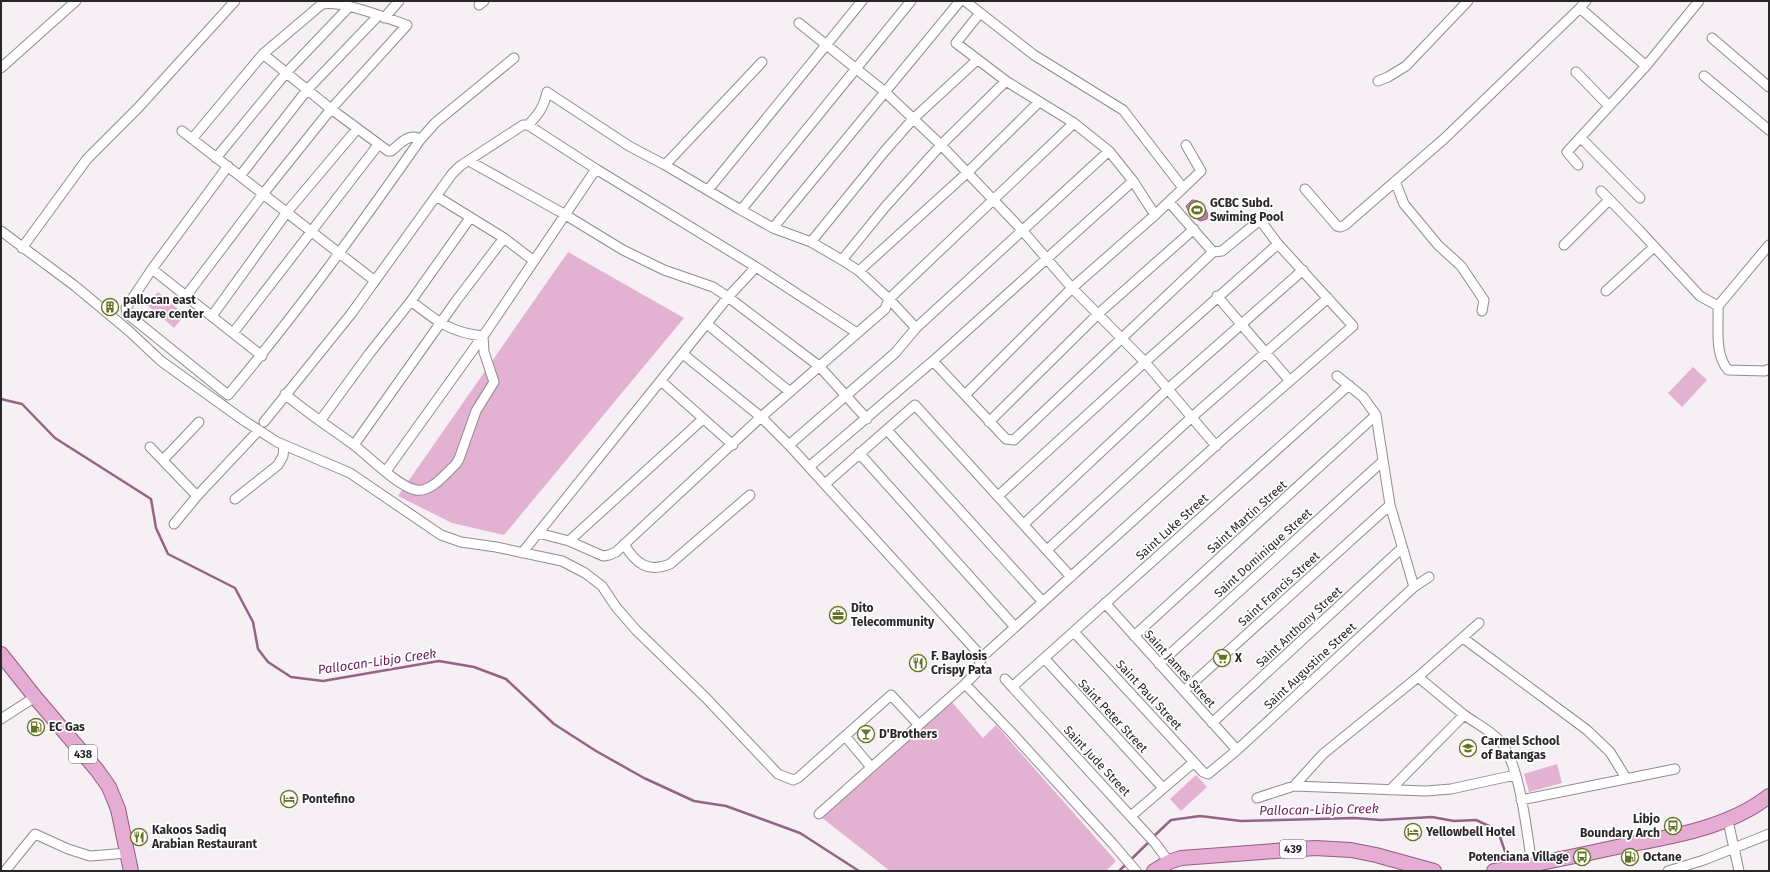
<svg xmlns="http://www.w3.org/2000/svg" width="1770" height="872" font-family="'Fira Sans',sans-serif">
  <rect width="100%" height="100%" fill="#f6eff4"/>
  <path fill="#e3b1d1" d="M568,252L684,318L504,535L452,523L398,496Z
    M158,292L185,315L174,328L147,305Z
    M1693,367L1707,380L1682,407L1668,393Z
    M951,701L983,738L996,725L1116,861L1106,871H890L821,817Z
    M1557,764L1562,783L1529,792L1524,774Z
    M1196,775L1207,787L1181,811L1170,799Z"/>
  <path fill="#c37ead" stroke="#956485" d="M1192,200C1202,200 1205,207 1208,215L1207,219L1200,221L1190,214L1186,206Z"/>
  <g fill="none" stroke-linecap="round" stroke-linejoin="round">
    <path stroke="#956485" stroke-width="2.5" d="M1,399L22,404L55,438L151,499L156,528L168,554L235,588L253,622L258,649L268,662L291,677L323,681L439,661L474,667L506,679L554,724L596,751L644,778L694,801L726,806L800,833L859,871
      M1153,837L1171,820L1200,816L1241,821L1354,818L1381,820L1432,817L1454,821L1476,820L1489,826L1499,834L1509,863
      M1119,871L1150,841"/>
    <g stroke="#918b8f" stroke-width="11">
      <path id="street" d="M965,1L1034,55L1123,110L1183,188
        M479,5L484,1
        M980,13L956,43L1006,81L1074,123L1109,151L1133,181L1155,215
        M384,18L399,1
        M799,23L884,91L941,145L1022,230L1072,288L1145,362L1216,446
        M1712,38L1769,87
        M263,54L331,109L388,151H391C399,145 410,131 420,140
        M1646,66L1699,1
        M1,68L76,1
        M1576,72L1609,106
        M1704,76L1769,130
        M1378,81L1388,77L1406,66L1468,1
        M528,125C538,115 544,107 547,92L629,146L665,165L741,210L773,228L811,242L842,260L859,271L889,299L916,328
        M182,131L375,281
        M1581,138L1640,198
        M216,158L286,73L349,7
        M469,161L564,214L623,250L664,270L713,287L728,297L819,366L867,419
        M665,165L762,62
        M1578,165L1567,152L1646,66L1580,8
        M228,166L152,269L126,308L127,313L130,316L228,395C297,313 359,227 420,140L435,123L514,58
        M240,176L307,90L378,16
        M1395,181L1404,204L1438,245L1461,266L1484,300L1482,311
        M1305,189L1337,226L1340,227L1345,225L1445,138L1580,8L1586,1
        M708,190L862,1
        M1601,191L1639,230L1700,296L1718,306L1769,245
        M436,196L504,238L534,261
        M1169,202L1213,252
        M741,210L911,1
        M773,228L960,1
        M1,231L75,286L129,331L161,361L243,420L277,442L350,473L441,535L461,542L496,547L562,561L585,573L602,586L616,607L636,630L706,698L778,774L793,780L798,778L891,695L918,724
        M811,242L884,152L913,119L977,60
        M1564,245L1609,200
        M22,248L87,159L138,108L235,1
        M842,260L886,206L941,145L1006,81
        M152,269L262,356
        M859,271L968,172L1039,102
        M1606,291L1654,247
        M186,296L263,194L331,109L407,25C386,18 342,0 322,4L263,54L192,139
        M1217,296L1290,381
        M1718,306C1719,326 1714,354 1728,370L1765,371L1769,369
        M212,316L287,212L357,129
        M707,324L790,392
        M233,333L378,145
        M683,354L761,417L789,445L982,657
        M1337,376L1363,397L1376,415L1390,505L1414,587
        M661,381L733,445
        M285,394C307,413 331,428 354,445C369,457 399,487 416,490C431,493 446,473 456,464L459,459L476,411L494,382L484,352L483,336C451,333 435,320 411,301
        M965,395L1072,288L1155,215L1201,171L1186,145
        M320,421L369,354L411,301L470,218
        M264,422L351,314L452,174L460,166L523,125H528L596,169L756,267L857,333
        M989,422L1098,314L1194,229
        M887,430L1043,602
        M354,445L456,301L504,238
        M789,445L895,353L916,328L1109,151
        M150,447L197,496
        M859,453L1015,627
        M163,460L199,422
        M810,466L933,361L1133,181
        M386,471L488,329L596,169
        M825,484L915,405L1071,577
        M998,496L1145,362L1278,244
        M235,499L278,465L283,456L284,445
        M174,524L197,496L258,431
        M1024,524L1168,389L1303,270
        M538,533L569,541L603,556L609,555L616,552L761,417L885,309L889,299L1074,123
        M569,541L703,419
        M624,544C636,564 648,573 670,564L750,495
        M1047,550L1192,417L1328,298
        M522,553L728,297L756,267
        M1105,603L1237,750
        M1074,632L1203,772L1208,774L1237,750L1414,587L1429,577
        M1134,636L1376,415
        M1463,638L1587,730L1610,752L1626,778
        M1045,659L1163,788
        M1159,664L1383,461
        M1418,677C1433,689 1448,702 1463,714C1475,723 1490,730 1500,741C1520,763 1527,834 1532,865
        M1005,679L1155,843L1169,862
        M965,684L1011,732L1113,844L1136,871
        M1012,687L1349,385
        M1184,691L1390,505
        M1,719L35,697
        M1212,723L1402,548
        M845,736L871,767
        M1294,786L1323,754L1418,677L1479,623
        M1390,790L1464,715
        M1257,798L1294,786L1426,791L1451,789L1515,775
        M1521,800L1675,769
        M819,814L965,684L976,673L982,657L1222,440L1353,326L1278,244L1260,220L1222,251L1213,252L1014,440L1006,439L933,361
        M1131,816L1194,762
        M1728,821L1739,871
        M5,871L35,834L68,849L90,856L128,853
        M1668,871L1704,860L1769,834"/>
    </g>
    <g stroke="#985b84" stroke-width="16">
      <path id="primary" d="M1,654L35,697L97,770L109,787L118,809L131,871
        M1154,871L1169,862L1181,858L1315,848L1351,850L1376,855L1434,871
        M1494,871C1535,865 1576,856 1617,847C1668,837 1727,829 1769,796"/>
    </g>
    <use href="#street" stroke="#fff" stroke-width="9"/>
    <use href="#primary" stroke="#e5add3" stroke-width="14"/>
  </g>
  <defs>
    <g id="stadium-ring" transform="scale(0.9)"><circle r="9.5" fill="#fff" stroke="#627422" stroke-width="1.5"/><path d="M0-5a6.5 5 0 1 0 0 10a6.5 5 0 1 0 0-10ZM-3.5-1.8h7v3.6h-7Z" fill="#627422"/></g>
    <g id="building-ring" transform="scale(0.9)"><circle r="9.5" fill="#fff" stroke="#627422" stroke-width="1.5"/><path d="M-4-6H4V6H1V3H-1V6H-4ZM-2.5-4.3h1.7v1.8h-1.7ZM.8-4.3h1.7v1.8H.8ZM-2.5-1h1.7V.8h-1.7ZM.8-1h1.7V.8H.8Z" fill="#627422"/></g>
    <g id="office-ring" transform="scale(0.9)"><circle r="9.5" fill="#fff" stroke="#627422" stroke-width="1.5"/><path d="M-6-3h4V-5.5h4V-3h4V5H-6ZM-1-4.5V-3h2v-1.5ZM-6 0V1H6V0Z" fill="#627422"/></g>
    <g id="supermarket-ring" transform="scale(0.9)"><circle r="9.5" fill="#fff" stroke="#627422" stroke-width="1.5"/><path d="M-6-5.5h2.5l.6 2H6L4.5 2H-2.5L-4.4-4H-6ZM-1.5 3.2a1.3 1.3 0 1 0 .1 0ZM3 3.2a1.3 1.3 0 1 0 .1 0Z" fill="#627422"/></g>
    <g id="restaurant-ring" transform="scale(0.9)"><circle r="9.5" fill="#fff" stroke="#627422" stroke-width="1.5"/><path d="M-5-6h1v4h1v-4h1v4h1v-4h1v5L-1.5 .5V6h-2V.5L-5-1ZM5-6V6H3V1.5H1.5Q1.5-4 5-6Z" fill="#627422"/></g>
    <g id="fuel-ring" transform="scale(0.9)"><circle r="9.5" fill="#fff" stroke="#627422" stroke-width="1.5"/><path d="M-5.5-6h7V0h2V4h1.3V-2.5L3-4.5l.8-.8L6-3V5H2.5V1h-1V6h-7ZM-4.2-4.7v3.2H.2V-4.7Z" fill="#627422"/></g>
    <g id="bar-ring" transform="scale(0.9)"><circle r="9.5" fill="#fff" stroke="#627422" stroke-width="1.5"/><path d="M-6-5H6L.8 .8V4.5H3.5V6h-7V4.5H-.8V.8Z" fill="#627422"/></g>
    <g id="school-ring" transform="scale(0.9)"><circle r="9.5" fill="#fff" stroke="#627422" stroke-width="1.5"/><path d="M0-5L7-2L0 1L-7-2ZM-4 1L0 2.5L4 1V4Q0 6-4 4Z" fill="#627422"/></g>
    <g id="hotel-ring" transform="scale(0.9)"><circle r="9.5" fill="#fff" stroke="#627422" stroke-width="1.5"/><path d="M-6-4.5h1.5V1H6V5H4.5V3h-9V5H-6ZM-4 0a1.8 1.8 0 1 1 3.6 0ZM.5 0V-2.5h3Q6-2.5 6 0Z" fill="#627422"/></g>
    <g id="bus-ring" transform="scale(0.9)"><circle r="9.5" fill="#fff" stroke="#627422" stroke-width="1.5"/><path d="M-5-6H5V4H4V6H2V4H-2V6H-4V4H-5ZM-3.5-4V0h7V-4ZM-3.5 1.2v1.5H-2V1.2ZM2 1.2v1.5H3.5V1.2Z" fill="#627422"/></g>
  </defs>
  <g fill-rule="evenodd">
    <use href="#stadium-ring" x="1197" y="210"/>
    <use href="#building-ring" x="110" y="307"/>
    <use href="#office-ring" x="838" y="615"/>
    <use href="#supermarket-ring" x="1222" y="658"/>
    <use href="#restaurant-ring" x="918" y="663"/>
    <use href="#fuel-ring" x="36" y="727"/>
    <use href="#bar-ring" x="866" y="734"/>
    <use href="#school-ring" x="1468" y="748"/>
    <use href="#hotel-ring" x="289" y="799"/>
    <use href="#bus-ring" x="1673" y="826"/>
    <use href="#hotel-ring" x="1413" y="832"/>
    <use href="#restaurant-ring" x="139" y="837"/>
    <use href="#bus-ring" x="1582" y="857"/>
    <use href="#fuel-ring" x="1630" y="857"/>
  </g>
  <g text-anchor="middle" stroke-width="3.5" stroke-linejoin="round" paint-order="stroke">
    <g fill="#fff" stroke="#696768" stroke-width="1">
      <rect x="69" y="745" width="28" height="18" rx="3"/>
      <rect x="1280" y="840" width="26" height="18" rx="3"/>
    </g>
    <g font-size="11" font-weight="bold" fill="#292628">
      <text x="83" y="758">438</text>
      <text x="1293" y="853">439</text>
    </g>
    <g font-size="12" font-weight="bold" fill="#292628" stroke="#fff" text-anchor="start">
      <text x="1210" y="207">GCBC Subd.<tspan x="1210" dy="14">Swiming Pool</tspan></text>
      <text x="123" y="304">pallocan east<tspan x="123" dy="14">daycare center</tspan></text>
      <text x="851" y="612">Dito<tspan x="851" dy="14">Telecommunity</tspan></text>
      <text x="931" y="660">F. Baylosis<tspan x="931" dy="14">Crispy Pata</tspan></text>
      <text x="1235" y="662">X</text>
      <text x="49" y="731">EC Gas</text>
      <text x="879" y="738">D'Brothers</text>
      <text x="1481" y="745">Carmel School<tspan x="1481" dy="14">of Batangas</tspan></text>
      <text x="302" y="803">Pontefino</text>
      <text x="1660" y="823" text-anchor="end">Libjo<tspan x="1660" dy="14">Boundary Arch</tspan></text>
      <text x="152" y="834">Kakoos Sadiq<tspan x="152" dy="14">Arabian Restaurant</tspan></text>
      <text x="1426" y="836">Yellowbell Hotel</text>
      <text x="1569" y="861" text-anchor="end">Potenciana Village</text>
      <text x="1643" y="861">Octane</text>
    </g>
    <g font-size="12" fill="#292628" stroke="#fff">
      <text transform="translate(1247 517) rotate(-42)" y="4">Saint Martin Street</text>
      <text transform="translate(1172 527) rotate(-42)" y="4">Saint Luke Street</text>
      <text transform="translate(1263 553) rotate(-42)" y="4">Saint Dominique Street</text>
      <text transform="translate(1279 589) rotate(-42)" y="4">Saint Francis Street</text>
      <text transform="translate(1299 627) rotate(-43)" y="4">Saint Anthony Street</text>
      <text transform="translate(1310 666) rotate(-43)" y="4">Saint Augustine Street</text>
      <text transform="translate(1180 669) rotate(48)" y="4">Saint James Street</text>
      <text transform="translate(1149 695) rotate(47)" y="4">Saint Paul Street</text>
      <text transform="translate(1113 716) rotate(47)" y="4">Saint Peter Street</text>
      <text transform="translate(1097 761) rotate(47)" y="4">Saint Jude Street</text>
    </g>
    <g font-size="13" font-style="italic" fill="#6f1d5a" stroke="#fff">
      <text transform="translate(377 661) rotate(-8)" y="5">Pallocan-Libjo Creek</text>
      <text transform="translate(1319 809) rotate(-1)" y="5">Pallocan-Libjo Creek</text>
    </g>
  </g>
  <rect width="1770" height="872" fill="none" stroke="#292628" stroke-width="4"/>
</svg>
